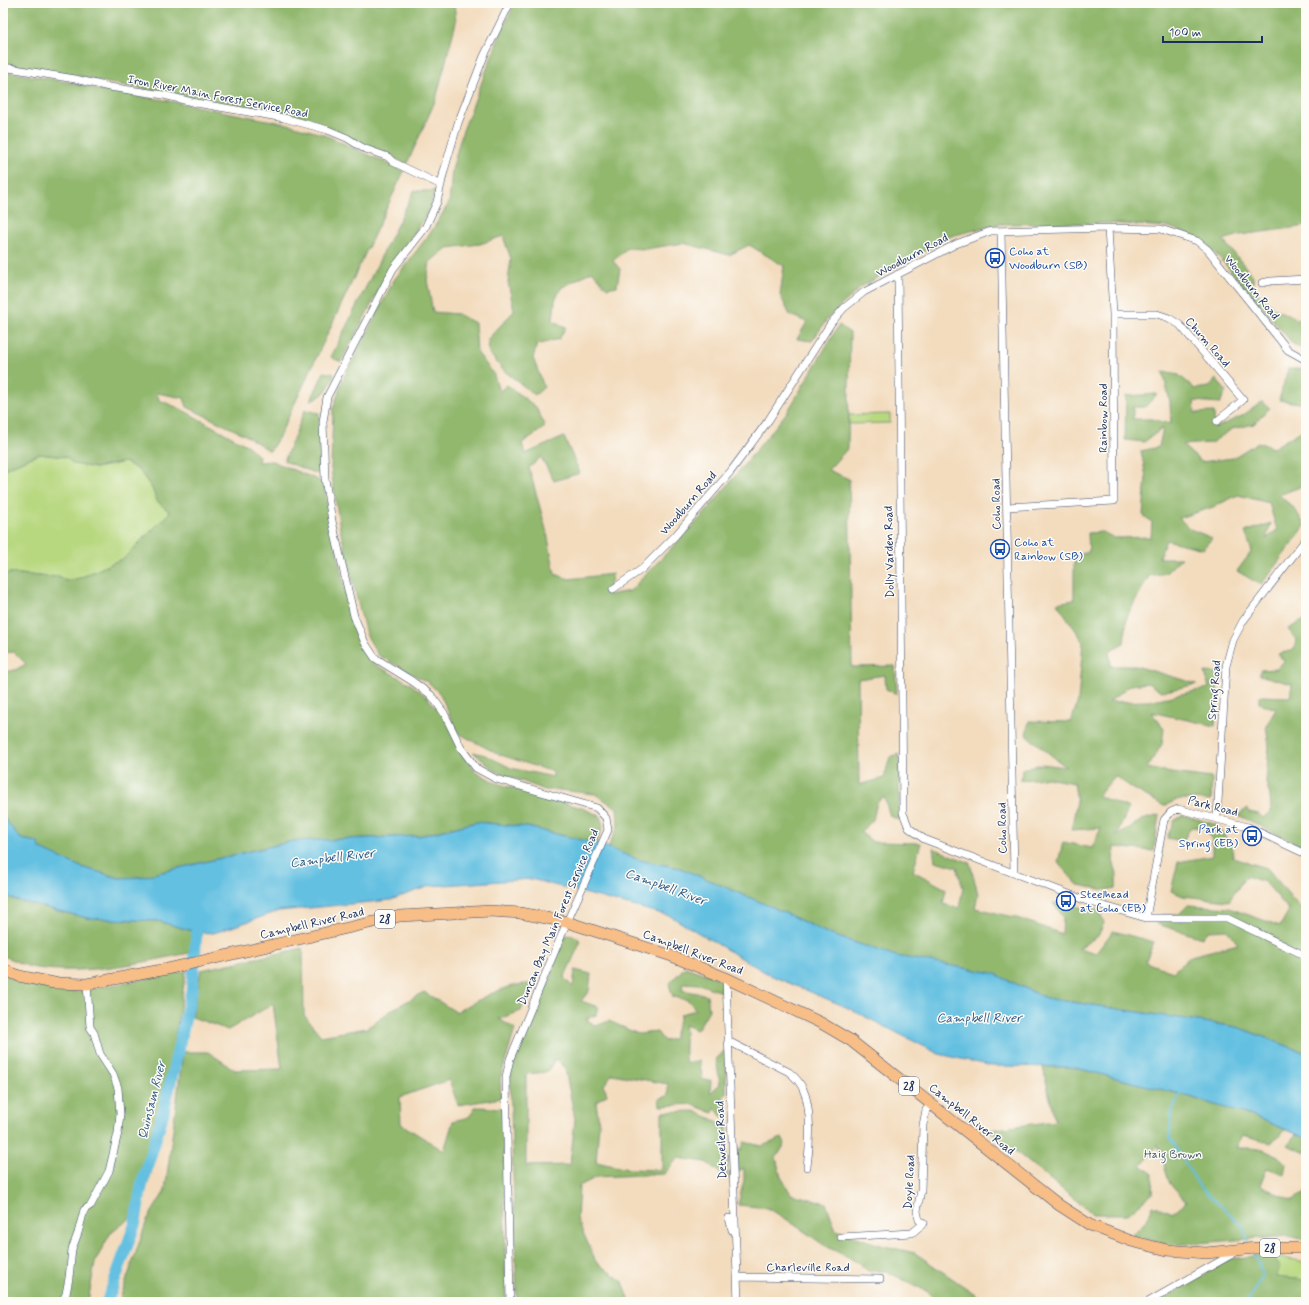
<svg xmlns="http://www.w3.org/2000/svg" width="1309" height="1305" font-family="Mynerve,sans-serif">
  <rect width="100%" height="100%" fill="#fdfcf7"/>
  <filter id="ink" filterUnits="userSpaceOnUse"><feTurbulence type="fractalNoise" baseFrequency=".025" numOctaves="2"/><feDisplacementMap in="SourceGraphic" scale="8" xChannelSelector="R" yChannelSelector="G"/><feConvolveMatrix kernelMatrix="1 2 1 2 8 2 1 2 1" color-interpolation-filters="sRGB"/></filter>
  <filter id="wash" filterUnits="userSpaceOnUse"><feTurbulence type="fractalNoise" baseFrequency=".012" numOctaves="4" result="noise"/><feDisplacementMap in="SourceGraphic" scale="16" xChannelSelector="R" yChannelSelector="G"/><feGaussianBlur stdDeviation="0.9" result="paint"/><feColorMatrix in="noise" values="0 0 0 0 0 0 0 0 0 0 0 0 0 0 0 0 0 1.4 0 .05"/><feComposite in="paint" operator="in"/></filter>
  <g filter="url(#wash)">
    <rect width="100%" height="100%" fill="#f3dcbe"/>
    <path fill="#b8d880" stroke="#6a846f" d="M890,414V423L849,424V415Z
      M39,454L66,457L95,468L125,462L139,470L152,488L157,501L170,512L124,558L80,578L66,581L59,576L49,577L9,573L3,576V477L6,468Z
      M1277,1257L1306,1262V1302H1183L1238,1272Z"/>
    <path fill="#92b86e" stroke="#567466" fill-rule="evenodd" d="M3,3H454L456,22L436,99L407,164L302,116L97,81L74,75L3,63Z
      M515,3H1306V226L1240,235L1223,240L1253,276L1254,290L1277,310L1306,323V352L1293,344L1219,257L1197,237L1169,227L1105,223L999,224L951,236L861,287L828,318L812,341L797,339L807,322L790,315L780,295L784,266L749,245L729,255L683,243L646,249L627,248L613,261L620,269L617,286L607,288L592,271L561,288L555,300L553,321L566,327L559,339L537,345L533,358L544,387L535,395L503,370L489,353L488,339L514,311L508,282L511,259L503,236L480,244L447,248L430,262L427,280L433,312L458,314L475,323L477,352L494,375L499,392L507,385L536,407L545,427L522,443L525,454L564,437L580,473L554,481L541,457L529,468L547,533L555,574L569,579L613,574L607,595L630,591L705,513L788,411L839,325L850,333L848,448L828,470L849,479L852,667L895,666L897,694L886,689L885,675L858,679L859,785L884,778L890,757L899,754V820L890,816L884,797L877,802L873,820L860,832L873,842L921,843L913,871L946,889L943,904L959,908L963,888L957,867L935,861L933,848L970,863L978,894L975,908L1014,917L1062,934L1063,917L1053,903L1099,910L1104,923L1098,936L1079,948L1096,953L1113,931L1154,942L1145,962L1173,972L1191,956L1238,944L1227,930L1209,931L1202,938L1157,924L1161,915H1178L1188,905L1229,908L1280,926L1289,910L1265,882L1246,876L1229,901L1183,896L1171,891L1178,862L1212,856V840L1205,828L1191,827L1183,841L1167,838L1174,821L1183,815L1217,825L1232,847L1233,858L1267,868L1296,903L1306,912V1053L1237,1027L1046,998L993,973L896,956L829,934L779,910L680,868L639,860L608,848L618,825L617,808L595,794L559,790H545L495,771L473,752L485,755L511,768L553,777V772L498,754L458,733L440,694L429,683L378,655L366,634L355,591L340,529L331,469L333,409L342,381L394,280L431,232L449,203L452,170L462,133L502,30Z
      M3,71L79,84L96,89L164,100L288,124L325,135L404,171L279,437L270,451L245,435L187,407L184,398L157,393L159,400L181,409L248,446L259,456L258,462L272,461L323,482L342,575L358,642L374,664L411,684L428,698L444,718L475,771L496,783L582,808L600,816L603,826L597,844L527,827L477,822L419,836L293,841L141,877L119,878L81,867L40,849L37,842L21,839L3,817V672L15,670L26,664L14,652L3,653V576L9,573L49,577L59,576L66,581L80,578L124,558L170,512L157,501L152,488L139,470L125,462L95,468L73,464L66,457L39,454L6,468L3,477Z
      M414,191H436L425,217L390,269L341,362L331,357Z
      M1288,369H1306V404L1279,400Z
      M324,372L334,374C330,387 325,396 311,400Z
      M1163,372L1179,375L1195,389L1209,387L1216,379L1226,391L1220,403L1194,401L1195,413L1214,412L1215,428L1242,416L1262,402L1270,408L1254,424L1232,429L1211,443L1182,445L1201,462L1233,458L1258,442L1273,448L1306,428V464L1300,487L1279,495L1295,509L1305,526L1261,585L1237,571L1252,551L1245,532L1271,523L1266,539L1277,530L1269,503L1238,495L1213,507L1179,518L1190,529L1212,538L1203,549L1166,540L1159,558H1181L1166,573L1149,576L1127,616L1124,643L1109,651L1111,666H1136L1197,684L1161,692L1148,683L1130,685L1109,702L1149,701L1209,688L1205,672L1218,673L1215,726L1151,712L1164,728L1162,744L1147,768L1171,773L1212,778L1211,800L1179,799L1164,806L1132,788L1115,776L1098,796L1129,808L1116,836L1142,820L1159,815L1154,851L1114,847L1113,861L1117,873L1116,888L1106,890L1078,885L1058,863L1063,842L1092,848L1101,828L1071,830L1077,801L1074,783L1047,778L1021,780L1022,769L1042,764L1066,767L1026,735L1029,721L1071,722L1078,701L1083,641L1057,603L1074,600V556L1089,552L1088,533L1103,532L1114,538L1151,537L1152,522L1143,515L1146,477L1141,451L1159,447L1163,428L1144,442L1125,440L1126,396L1157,394L1145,407H1133V419H1152L1171,424L1170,402Z
      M305,410L319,413L321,470L317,474L284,461Z
      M1306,619V848L1238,815L1248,808L1249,812L1259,814L1263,818L1271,811L1270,796L1266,782L1269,745L1266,726L1276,709L1259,703V696L1290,697L1292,684L1259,675L1261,670L1277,669L1284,661L1278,654L1294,650L1296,640L1288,629Z
      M3,893L15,900L87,918L158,921L196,932L189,953C140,963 87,975 37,968C26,967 14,960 3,956Z
      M566,935L575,936L581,941L564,978L573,987L575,970L591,974L589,991L581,1001L598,1007L596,1015L586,1019L596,1026L609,1021L638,1034L657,1032L664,1041L673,1039L681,1014L696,1010L688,1000L673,997L669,984L685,967L723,980L721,992L699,984L683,983L682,990L707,995L709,1010L697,1030L684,1025C687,1038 683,1051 686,1064L699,1060L703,1080H711L710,1093L720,1084L716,1059L726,1050V1093L723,1098L727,1106L728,1118L722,1117L715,1108L713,1113L691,1104L660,1106L659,1099L668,1096V1084L612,1074L604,1085L607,1095L601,1098L596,1102L599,1124L596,1162L628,1169L662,1170V1112L695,1111L727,1126L728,1179L706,1162L678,1158L664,1174L597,1177L579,1186L577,1219L596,1262L623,1282L630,1302H517L510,1078C513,1065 517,1044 525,1033C531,1024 533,1028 537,1015L532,1013L543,988L550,982L555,960ZM556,1058L565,1069L575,1119L570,1165L526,1166V1074L547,1072Z
      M303,948L304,1015L321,1036L367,1028L393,1009L424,992L456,1012C477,1001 508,982 532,984L521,1011L499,1019L515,1029L500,1079L501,1098L458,1105L449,1080L400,1097L401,1124L444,1151L453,1121L469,1117L475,1107L503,1108L506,1302H119L147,1220L165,1191L183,1052H208L235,1070L282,1069L273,1004L228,1030L192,1017L201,970Z
      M186,971L158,1144L151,1174L139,1211L110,1234L95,1262L88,1302H3V974L27,984L75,992Z
      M1043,1067H1072L1180,1094L1258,1118L1286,1130L1271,1143L1243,1135L1236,1148C1259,1148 1269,1148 1286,1164L1284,1174L1267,1168L1260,1186L1292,1200L1306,1193V1240L1289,1236L1170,1245L1132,1235L1147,1220L1153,1205L1172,1213L1186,1202L1170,1184L1158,1145L1141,1165L1153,1174L1152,1194L1128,1214H1093L989,1130L1055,1121Z
      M1296,1134L1306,1138V1153L1287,1145Z
      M782,1138L785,1144L776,1158L781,1177L791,1194L826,1203L836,1230L880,1245L915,1253L978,1296L997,1302H937L928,1292L886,1271H868L859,1263L824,1245L786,1219L768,1208L738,1205L744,1180V1168L737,1172V1145L741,1152L744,1142L762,1146Z
      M1269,1254L1280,1266L1276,1277L1306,1280V1302H1158L1230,1259Z"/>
    <path fill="#63c0e1" stroke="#3f78a0" d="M3,817L21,839L37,842L41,849L81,867L119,878L141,877L293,841L419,836L477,822L527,827L602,845L639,860L680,868L779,910L829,934L896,956L993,973L1046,998L1237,1027L1306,1053V1138L1258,1118L1180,1094L1072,1067L992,1066L939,1054L846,1007L770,975L670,916L531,879L430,886L391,900L279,911L214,933L196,932L158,921L87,918L15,900L3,893Z"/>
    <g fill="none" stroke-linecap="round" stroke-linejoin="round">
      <path stroke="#63c0e1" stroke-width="2" d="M1180,1094L1171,1112L1170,1137L1199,1186L1242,1225L1249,1243
        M1247,1302L1263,1275L1254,1254"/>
      <path stroke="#63c0e1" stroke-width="12" d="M107,1302L135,1224L142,1184L163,1114L192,989L198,915"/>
    </g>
  </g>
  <g filter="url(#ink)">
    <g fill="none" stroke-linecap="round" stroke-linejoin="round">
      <g stroke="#3b496c" stroke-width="8">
        <path id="street" d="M510,3L484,56L458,123L444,171L437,202L425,228L393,269L327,397L323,422L325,479L332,521L354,616L365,643L375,658L412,681L431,695L444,713L461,748L476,768L496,779L597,808L606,818L608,830L567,922L510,1059L506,1077L510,1302
          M3,67L75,79L109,87L164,95L196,103L284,118L328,130L347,138L363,148L388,157L393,162L441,185
          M1001,231L1014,873
          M898,274L903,813L909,828L924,839L1087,901L1146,918H1227L1306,956
          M1262,283L1271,281L1306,279
          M1113,314H1157L1169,318L1180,325L1243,400L1217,421
          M1007,507L1114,501L1113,314L1108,228
          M613,589L642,569L675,536L731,471L768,421L831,323L844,308L864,292L956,244L991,231L1108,228L1161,229L1197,241L1208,250L1288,350L1306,360
          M1217,819L1226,666L1233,640L1243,621L1306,539
          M1146,918L1164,820L1171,812L1178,809L1248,827L1306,854
          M726,978L738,1302
          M728,1041L789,1072C795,1077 800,1082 803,1089C812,1108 810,1146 807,1167
          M729,1218L732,1230
          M841,1237L912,1233L924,1223L919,1220L917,1211L921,1190L923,1125L926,1110L932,1103
          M737,1277L880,1279
          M62,1302L66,1294L69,1278L72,1249L78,1233L84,1210L91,1205L109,1171L118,1133L120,1114L118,1088L113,1074L100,1054L94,1033L90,1027L87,984
          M1148,1302L1236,1252"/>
      </g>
      <g stroke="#3b496c" stroke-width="12">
        <path id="primary" d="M3,969L19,976L54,983L87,984L167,969L400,916L491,911L520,913L567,922L669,955L726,978L821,1023L850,1040L1059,1205L1090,1225L1131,1241L1167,1250L1206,1253L1256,1248H1302L1306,1249"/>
      </g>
      <use href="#street" stroke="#fff" stroke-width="7"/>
      <use href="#primary" stroke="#f7be88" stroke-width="11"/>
    </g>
  </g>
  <defs>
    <g id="bus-ring" transform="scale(1)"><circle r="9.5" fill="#fdfcf7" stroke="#1a4fb4" stroke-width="1.5"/><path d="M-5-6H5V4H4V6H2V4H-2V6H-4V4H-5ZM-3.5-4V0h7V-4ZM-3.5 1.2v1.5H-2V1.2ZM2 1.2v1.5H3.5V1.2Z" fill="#1a4fb4"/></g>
  </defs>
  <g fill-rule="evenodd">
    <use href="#bus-ring" x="995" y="258"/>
    <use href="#bus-ring" x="1000" y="549"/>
    <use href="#bus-ring" x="1252" y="836"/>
    <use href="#bus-ring" x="1066" y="901"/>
  </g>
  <g text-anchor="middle" stroke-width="3" stroke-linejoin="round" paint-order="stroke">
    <g fill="#fdfcf7" stroke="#5f6c8c" stroke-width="1">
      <rect x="375" y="910" width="20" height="18" rx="3"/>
      <rect x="899" y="1077" width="20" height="18" rx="3"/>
      <rect x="1260" y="1239" width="20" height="18" rx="3"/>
    </g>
    <g font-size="11" font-weight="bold" fill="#1b2f5e">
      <text x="385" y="923">28</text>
      <text x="909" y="1090">28</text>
      <text x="1270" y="1252">28</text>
    </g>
    <g font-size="12" fill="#1b2f5e" stroke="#fdfcf7">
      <text transform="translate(218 96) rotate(11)" y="4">Iron River Main Forest Service Road</text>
      <text transform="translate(912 255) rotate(-28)" y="4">Woodburn Road</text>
      <text transform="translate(1252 287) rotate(51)" y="4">Woodburn Road</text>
      <text transform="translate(1208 342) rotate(49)" y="4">Chum Road</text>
      <text transform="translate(1103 418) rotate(-90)" y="4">Rainbow Road</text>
      <text transform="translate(688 503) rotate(-49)" y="4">Woodburn Road</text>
      <text transform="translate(996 504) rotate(-91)" y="4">Coho Road</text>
      <text transform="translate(889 552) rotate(-91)" y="4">Dolly Varden Road</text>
      <text transform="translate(1214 690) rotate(-85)" y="4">Spring Road</text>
      <text transform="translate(1213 806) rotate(14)" y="4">Park Road</text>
      <text transform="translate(1002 828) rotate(-91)" y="4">Coho Road</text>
      <text transform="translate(558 917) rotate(-67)" y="4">Duncan Bay Main Forest Service Road</text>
      <text transform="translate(312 923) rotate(-13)" y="4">Campbell River Road</text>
      <text transform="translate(693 952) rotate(21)" y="4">Campbell River Road</text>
      <text transform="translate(972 1119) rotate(39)" y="4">Campbell River Road</text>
      <text transform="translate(721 1140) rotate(-92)" y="4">Detweiler Road</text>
      <text transform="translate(909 1182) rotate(-87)" y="4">Doyle Road</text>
      <text x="808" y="1271">Charleville Road</text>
    </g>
    <g font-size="12" fill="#164399" stroke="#fdfcf7" text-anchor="start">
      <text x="1009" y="255">Coho at<tspan x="1009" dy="14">Woodburn (SB)</tspan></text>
      <text x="1014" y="546">Coho at<tspan x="1014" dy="14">Rainbow (SB)</tspan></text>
      <text x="1238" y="833" text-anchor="end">Park at<tspan x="1238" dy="14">Spring (EB)</tspan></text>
      <text x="1080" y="898">Steelhead<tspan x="1080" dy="14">at Coho (EB)</tspan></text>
    </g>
    <g font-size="12" fill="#425966" stroke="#fdfcf7">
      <text x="1173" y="1158">Haig Brown</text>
    </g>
    <g font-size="13" font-style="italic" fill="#315a85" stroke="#fdfcf7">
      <text transform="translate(332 857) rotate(-7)" y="5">Campbell River</text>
      <text transform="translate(666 886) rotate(20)" y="5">Campbell River</text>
      <text x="979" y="1022">Campbell River</text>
      <text transform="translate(151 1100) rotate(-76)" y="5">Quinsam River</text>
    </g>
  </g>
  <rect width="1309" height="1305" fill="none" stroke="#fdfcf7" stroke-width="16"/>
  <path d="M1163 36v6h99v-6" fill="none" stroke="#1b2f5e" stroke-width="2"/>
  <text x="1169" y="36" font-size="12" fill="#1b2f5e" stroke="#fdfcf7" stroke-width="3" paint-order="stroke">100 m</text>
</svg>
